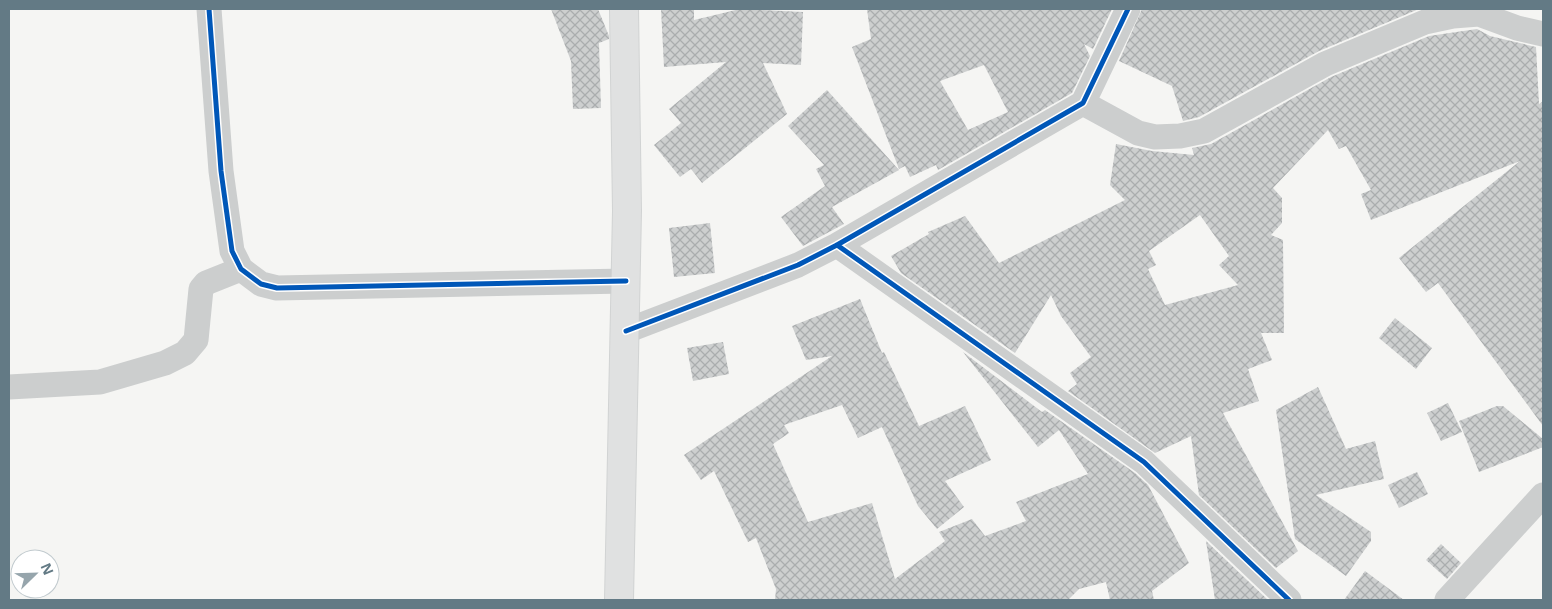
<svg xmlns="http://www.w3.org/2000/svg" width="1552" height="609" font-family="'Noto Sans',sans-serif">
  <defs>
    <pattern id="building-cross-hatch" width="8" height="8" patternUnits="userSpaceOnUse" patternTransform="scale(1.25)"><rect width="8" height="8" fill="#cdcfcf"/><path d="M0 0l8 8M0 8l8-8" fill="none" stroke="#aaadae"/></pattern>
  </defs>
  <rect width="100%" height="100%" fill="#f5f5f3"/>
  <path fill="url(#building-cross-hatch)" fill-rule="evenodd" d="M551,9H598L609,36V39L599,43L601,108L573,109L571,61Z
    M661,9H694V20L740,9L803,12L801,65L763,63L787,114L702,183L691,169L680,177L654,145L681,123L669,109L726,62L664,67Z
    M867,9H1112L1093,49L1084,44L1090,56L1072,93L938,170L936,165L910,177L905,166L899,169L852,47L871,39ZM984,65L1008,112L968,130L940,81Z
    M1142,9H1419L1319,51L1199,117L1183,121L1172,86L1119,61Z
    M1477,29L1490,36L1536,47L1539,104L1543,101V426L1438,283L1426,292L1399,258L1520,161L1371,220L1361,194L1371,190L1346,146L1339,149L1328,130L1273,188L1282,198V223L1271,235L1283,240L1284,333H1261L1272,360L1248,369L1259,401L1223,413L1298,551L1276,568L1199,495L1191,436L1155,453L1068,391L1077,384L1070,373L1091,357L1061,316L1051,295L1015,353L901,273L891,256L929,234L928,232L965,216L999,263L1125,200L1110,185L1116,144L1152,151L1194,155L1192,148L1211,144L1331,77L1429,36ZM1200,215L1229,256L1219,265L1238,285L1165,305L1148,269L1156,265L1149,251Z
    M827,90L899,170L832,207L844,224L803,246L781,217L825,186L816,169L824,165L788,126Z
    M710,223L715,273L674,277L669,228Z
    M860,299L882,353L884,352L919,426L965,406L991,460L945,481L964,507L937,529L918,506L882,427L858,438L842,405L784,425L789,433L773,444L808,522L872,503L895,579L945,541L939,532L972,519L985,536L1026,521L1016,502L1088,474L1059,430L1038,447L963,352L1042,412L1045,410L1135,473L1148,485L1189,563L1152,591L1154,600H1110L1106,582L1079,589L1068,600H775L776,589L756,538L748,542L714,471L701,480L684,455L832,356L806,360L792,326Z
    M1395,318L1432,348L1416,369L1379,338Z
    M723,342L729,374L693,381L687,348Z
    M1318,387L1346,449L1375,441L1384,479L1316,495L1371,532V541L1346,576L1295,539L1276,410Z
    M1448,403L1462,432L1441,441L1427,413Z
    M1497,406H1503L1543,439V447L1479,472L1459,421Z
    M1417,472L1428,494L1399,508L1388,485Z
    M1206,541L1268,600H1215Z
    M1441,544L1461,563L1447,579L1426,560Z
    M1365,571L1404,600H1344Z"/>
  <g fill="none" stroke-linecap="round" stroke-linejoin="round">
    <g stroke="#d1d3d3" stroke-width="30">
      <path id="secondary" d="M619,600L627,211L624,9"/>
    </g>
    <path stroke="#cccece" stroke-width="25" d="M209,9L221,171L232,251L241,269L261,284L277,288L626,281
      M1083,103L1138,133L1155,137L1180,136L1204,131L1325,64L1425,22L1453,16L1479,14L1517,28L1543,34
      M837,245L1144,462L1289,600
      M626,331L798,265L837,245L1083,103L1128,9
      M9,387L100,382L165,363L185,353L196,340L201,289L206,283L241,269
      M1447,600L1543,495"/>
    <use href="#secondary" stroke="#e0e1e1" stroke-width="28"/>
    <g stroke="#fff" stroke-width="8">
      <path id="cycleway" d="M209,9L221,171L232,251L241,269L261,284L277,288L626,281
        M837,245L1144,462L1289,600
        M626,331L798,265L837,245L1083,103L1128,9"/>
    </g>
    <use href="#cycleway" stroke="#0057b8" stroke-width="5"/>
  </g>
  <rect width="1552" height="609" fill="none" stroke="#637a85" stroke-width="20"/>
  <g transform="translate(35 574) rotate(67)"><circle r="24" fill="#ffffff" stroke="#c1cace"/>
  <path d="M0-4L9 19L0 12L-9 19Z" fill="#96a5ac"/>
  <text y="-8" font-size="14" font-weight="bold" text-anchor="middle" fill="#637a85">N</text>
  </g>
</svg>
